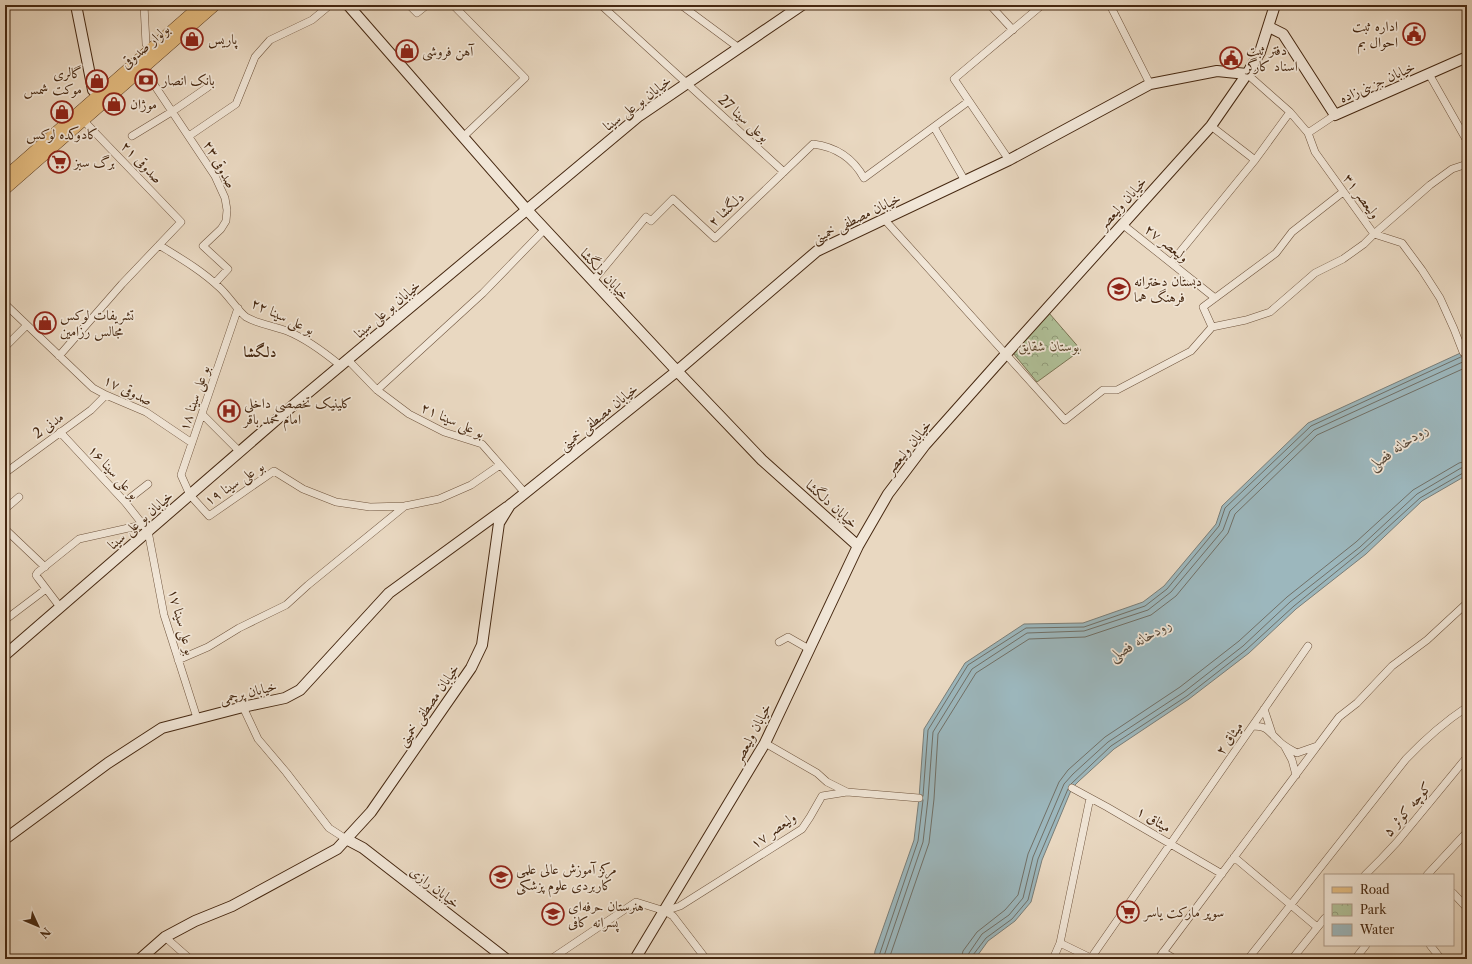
<svg xmlns="http://www.w3.org/2000/svg" width="1472" height="964" font-family="'Libre Caslon Text',Amiri,serif">
  <defs>
    <pattern id="park-crowns" width="20" height="18" patternUnits="userSpaceOnUse"><rect width="20" height="18" fill="#b0c098"/><path d="M2 6a3 3 0 1 1 6 0M12 15a3 3 0 1 1 6 0" fill="none" stroke="#919c7b"/></pattern>
  </defs>
  <rect width="100%" height="100%" fill="#e9d8c1"/>
  <filter id="stains"><feTurbulence type="fractalNoise" baseFrequency=".005" numOctaves="4"/><feColorMatrix values="0 0 0 0 .2 0 0 0 0 .09 0 0 0 0 .02 0 0 0 .5 -.17"/></filter>
  <radialGradient id="worn" r=".72"><stop offset=".6" stop-color="#630" stop-opacity="0"/><stop offset="1" stop-color="#630" stop-opacity=".3"/></radialGradient>
  <path fill="url(#park-crowns)" stroke="#7b7454" d="M1049,313L1081,350L1037,382L1013,353Z"/>
  <path fill="#9cb7bd" stroke="#7a7e78" d="M1467,350V475L1422,501L1366,554L1296,609L1249,653L1189,699L1114,749L1079,781L1072,788L1042,860L1031,902L1015,921L988,941L975,959H874L875,951L914,840L919,798L924,729L965,663L1024,624L1083,623L1143,602L1164,586L1216,524L1222,506L1308,423Z"/>
  <g fill="none" stroke-linecap="round" stroke-linejoin="round">
    <path stroke="#717067" stroke-width="1" d="M1071,784L1111,746L1187,696L1246,650L1294,606L1363,550L1420,498L1463,473L1467,472
      M923,796L928,730L968,665L1026,628L1084,627L1145,606L1167,589L1219,526L1225,508L1311,426L1463,356
      M878,959L918,841L923,800
      M883,959L923,842L928,799L933,732L972,669L1027,633L1084,631L1148,610L1171,592L1223,530L1230,511L1314,430L1467,360
      M889,959L929,843L934,799L938,734L976,673L1029,639L1085,637L1151,615L1176,596L1228,533L1235,514L1317,435L1467,367
      M961,959L963,951L977,932L1005,910L1018,895L1028,854L1059,782L1068,770L1105,737L1180,687L1239,641L1287,597L1356,542L1413,490L1459,463L1467,461
      M967,959L969,953L982,934L1009,915L1023,898L1033,857L1064,784L1073,774L1108,742L1184,692L1243,646L1290,602L1360,547L1417,494L1461,468L1467,467
      M973,959V955L986,938L1012,919L1028,900L1038,859L1068,789"/>
    <g stroke="#6f543d" stroke-width="8">
      <path id="street" d="M144,5L146,44L150,49
        M409,5L417,13L427,5
        M453,5L525,78L463,137
        M601,5L784,172
        M681,5L739,48
        M990,5L1013,30
        M1110,5L1150,84
        M143,68L215,176L225,198L227,210L226,221L221,229L203,246L228,269L215,283
        M1247,74L1290,112L1308,133L1315,152L1374,234L1402,243L1422,270L1440,298L1454,329L1463,352
        M1429,74L1467,141
        M1211,126L1255,160
        M934,127L965,181
        M1308,133L1335,115
        M132,136L173,111L208,87
        M189,136L236,104L255,57L270,40L312,20L330,5
        M1009,160L954,79L1042,5
        M884,219L1065,420L1103,390H1117L1191,351L1212,327L1203,307L1276,253L1292,232L1343,192
        M1122,224L1215,298
        M159,245C180,258 201,270 219,287C228,295 238,311 246,317C258,324 274,326 287,331C307,339 324,352 341,366
        M1171,263L1255,160L1290,112
        M593,281L646,217L651,221L673,199L715,238L813,144C837,147 853,158 864,178L969,101
        M5,304L93,388L106,395L146,412L192,443
        M238,308L181,475L190,495L209,516L274,471L303,489L336,502L370,507L405,506L439,499L471,485L500,465
        M1212,327L1246,320L1270,312L1315,273L1343,259L1364,244L1374,234L1430,185L1452,169L1467,164
        M5,347L27,325
        M59,356L122,284L181,222L83,120
        M348,360L377,390L409,414L444,432L482,444L525,493
        M377,390L483,293L545,229
        M202,414L240,452
        M60,432L125,502L148,531L164,615L197,718
        M5,473L91,410L106,395
        M125,502L148,484
        M5,509L19,497
        M5,529L45,567
        M60,607L38,578L36,575L38,572L79,539L142,525
        M5,620L46,589
        M779,642L788,637L809,649
        M178,660L208,647L239,628L286,605L308,585L405,506
        M243,707L258,739L286,772L329,828L346,839
        M1264,709L1272,733
        M1253,726C1267,726 1268,731 1278,740C1283,746 1290,749 1297,753L1317,746
        M1285,747L1292,760L1296,775
        M1072,788L1107,807L1222,874
        M847,792L919,798
        M1234,857L1317,927
        M1365,875L1382,858L1397,842L1467,757
        M1427,875L1467,832
        M1453,893L1467,908
        M665,911L680,906L802,829L810,817L822,796L847,792L827,782L817,773L765,743
        M165,937L190,959
        M1060,943L1093,959
        M1430,945L1441,959
        M1163,952L1175,959
        M1091,958L1308,646
        M551,959L636,902L665,911L673,916L706,959
        M1053,959L1060,943L1090,798
        M1158,959L1339,717L1357,703L1392,666L1427,640L1467,603
        M1248,959L1406,759C1426,738 1443,723 1467,707
        M1292,959L1325,918
        M1355,959L1366,945"/>
    </g>
    <g stroke="#462811" stroke-width="12">
      <path id="secondary" d="M76,5L93,90L98,95
        M348,5L527,210L677,371L762,460L858,546
        M1269,27L1283,34L1335,115L1467,57
        M5,655L297,402L639,116L802,5
        M5,839L108,763L162,728L243,707L285,698L300,690L389,593L507,507
        M346,839L363,848L506,959
        M140,959L165,937L195,921L232,906L337,849L371,812L471,668L482,645L499,523L510,505L677,371L817,251L1009,160L1150,84L1217,71L1247,74
        M635,959L765,743L858,546L888,494L925,445L1006,354L1211,126L1247,74L1260,52L1275,5"/>
    </g>
    <g stroke="#462811" stroke-width="12">
      <path id="primary" d="M5,177L201,5
        M5,189L215,5"/>
    </g>
    <use href="#street" stroke="#f1e6d7" stroke-width="7"/>
    <use href="#secondary" stroke="#f1e6d7" stroke-width="10"/>
    <use href="#primary" stroke="#e4bc80" stroke-width="11"/>
  </g>
  <defs>
    <g id="civic-ring" transform="scale(1.15)"><circle r="9.5" fill="#f1e6d7" stroke="#8f2418" stroke-width="1.5"/><path d="M-.6-6.5H3V-4.5H.6V-3L4-1V1h2V6H-6V1h2V-1L-.6-3ZM-1.2 2.5V6h2.4V2.5Z" fill="#8f2418"/></g>
    <g id="shop-ring" transform="scale(1.15)"><circle r="9.5" fill="#f1e6d7" stroke="#8f2418" stroke-width="1.5"/><path d="M-5-2.5h2.3a2.7 3.5 0 0 1 5.4 0H5L5.5 6h-11ZM-1.5-2.5h3a1.5 2.3 0 0 0-3 0Z" fill="#8f2418"/></g>
    <g id="bank-ring" transform="scale(1.15)"><circle r="9.5" fill="#f1e6d7" stroke="#8f2418" stroke-width="1.5"/><path d="M-6-4H6V4H-6ZM0-2.3a2.3 2.3 0 1 0 0 4.6a2.3 2.3 0 1 0 0-4.6Z" fill="#8f2418"/></g>
    <g id="supermarket-ring" transform="scale(1.15)"><circle r="9.5" fill="#f1e6d7" stroke="#8f2418" stroke-width="1.5"/><path d="M-6-5.5h2.5l.6 2H6L4.5 2H-2.5L-4.4-4H-6ZM-1.5 3.2a1.3 1.3 0 1 0 .1 0ZM3 3.2a1.3 1.3 0 1 0 .1 0Z" fill="#8f2418"/></g>
    <g id="school-ring" transform="scale(1.15)"><circle r="9.5" fill="#f1e6d7" stroke="#8f2418" stroke-width="1.5"/><path d="M0-5L7-2L0 1L-7-2ZM-4 1L0 2.5L4 1V4Q0 6-4 4Z" fill="#8f2418"/></g>
    <g id="hospital-ring" transform="scale(1.15)"><circle r="9.5" fill="#f1e6d7" stroke="#8f2418" stroke-width="1.5"/><path d="M-5-5h3v3.5h4V-5h3V5h-3V1.5h-4V5h-3Z" fill="#8f2418"/></g>
    <g id="university-ring" transform="scale(1.15)"><circle r="9.5" fill="#f1e6d7" stroke="#8f2418" stroke-width="1.5"/><path d="M0-5L7-2L0 1L-7-2ZM-4 1L0 2.5L4 1V4Q0 6-4 4Z" fill="#8f2418"/></g>
  </defs>
  <g fill-rule="evenodd">
    <use href="#civic-ring" x="1414" y="34"/>
    <use href="#shop-ring" x="192" y="39"/>
    <use href="#shop-ring" x="407" y="51"/>
    <use href="#civic-ring" x="1231" y="58"/>
    <use href="#bank-ring" x="146" y="80"/>
    <use href="#shop-ring" x="97" y="81"/>
    <use href="#shop-ring" x="114" y="104"/>
    <use href="#shop-ring" x="62" y="112"/>
    <use href="#supermarket-ring" x="59" y="162"/>
    <use href="#school-ring" x="1119" y="289"/>
    <use href="#shop-ring" x="45" y="323"/>
    <use href="#hospital-ring" x="229" y="411"/>
    <use href="#university-ring" x="501" y="877"/>
    <use href="#supermarket-ring" x="1128" y="912"/>
    <use href="#school-ring" x="553" y="914"/>
  </g>
  <g text-anchor="middle" stroke-width="3.5" stroke-linejoin="round" paint-order="stroke">
    <g font-size="14" fill="#462811" stroke="#f1e6d7" text-anchor="start">
      <text x="1398" y="31" text-anchor="end">اداره ثبت<tspan x="1398" dy="16">احوال بم</tspan></text>
      <text x="208" y="44">پاریس</text>
      <text x="1246" y="55">دفتر ثبت<tspan x="1246" dy="16">اسناد کارگر</tspan></text>
      <text x="422" y="56">آهن فروشی</text>
      <text x="82" y="78" text-anchor="end">گالری<tspan x="82" dy="16">موکت شمس</tspan></text>
      <text x="162" y="85">بانک انصار</text>
      <text x="130" y="109">موژان</text>
      <text x="62" y="139" text-anchor="middle">کادوکده لوکس</text>
      <text x="74" y="167">برگ سبز</text>
      <text x="1134" y="286">دبستان دخترانه<tspan x="1134" dy="16">فرهنگ هما</tspan></text>
      <text x="60" y="320">تشریفات لوکس<tspan x="60" dy="16">مجالس رزامین</tspan></text>
      <text x="244" y="408">کلینیک تخصصی داخلی<tspan x="244" dy="16">امام محمد باقر</tspan></text>
      <text x="516" y="874">مرکز آموزش عالی علمی<tspan x="516" dy="16">کاربردی علوم پزشکی</tspan></text>
      <text x="568" y="911">هنرستان حرفه‌ای<tspan x="568" dy="16">پسرانه کافی</tspan></text>
      <text x="1144" y="917">سوپر مارکت یاسر</text>
    </g>
    <g font-size="14" fill="#462811" stroke="#f1e6d7">
      <text transform="translate(145 46) rotate(-41)" y="5">بولوار صدوقی</text>
      <text transform="translate(1377 82) rotate(-24)" y="5">خیابان جزینی‌زاده</text>
      <text transform="translate(637 103) rotate(-37)" y="5">خیابان بو علی سینا</text>
      <text transform="translate(744 118) rotate(42)" y="5">بوعلی سینا 27</text>
      <text transform="translate(142 162) rotate(46)" y="5">صدوقی ۲۱</text>
      <text transform="translate(220 164) rotate(61)" y="5">صدوقی ۲۳</text>
      <text transform="translate(1362 196) rotate(54)" y="5">ولیعصر ۳۱</text>
      <text transform="translate(1122 203) rotate(-48)" y="5">خیابان ولیعصر</text>
      <text transform="translate(726 209) rotate(-43)" y="5">دلگشا ۲</text>
      <text transform="translate(856 218) rotate(-26)" y="5">خیابان مصطفی خمینی</text>
      <text transform="translate(1167 243) rotate(39)" y="5">ولیعصر ۲۷</text>
      <text transform="translate(605 274) rotate(47)" y="5">خیابان دلگشا</text>
      <text transform="translate(387 309) rotate(-40)" y="5">خیابان بو علی سینا</text>
      <text transform="translate(283 316) rotate(25)" y="5">بو علی سینا ۲۲</text>
      <text transform="translate(128 390) rotate(26)" y="5">صدوقی ۱۷</text>
      <text transform="translate(194 398) rotate(-71)" y="5">بو علی سینا ۱۸</text>
      <text transform="translate(598 417) rotate(-39)" y="5">خیابان مصطفی خمینی</text>
      <text transform="translate(453 420) rotate(24)" y="5">بو علی سینا ۲۱</text>
      <text transform="translate(48 425) rotate(-36)" y="5">مدنی 2</text>
      <text transform="translate(908 447) rotate(-51)" y="5">خیابان ولیعصر</text>
      <text transform="translate(114 472) rotate(48)" y="5">بو علی سینا ۱۶</text>
      <text transform="translate(234 483) rotate(-33)" y="5">بو علی سینا ۱۹</text>
      <text transform="translate(832 504) rotate(42)" y="5">خیابان دلگشا</text>
      <text transform="translate(140 520) rotate(-41)" y="5">خیابان بو علی سینا</text>
      <text transform="translate(182 622) rotate(75)" y="5">بو علی سینا ۱۷</text>
      <text transform="translate(248 692) rotate(-13)" y="5">خیابان پرچمی</text>
      <text transform="translate(428 705) rotate(-55)" y="5">خیابان مصطفی خمینی</text>
      <text transform="translate(752 733) rotate(-62)" y="5">خیابان ولیعصر</text>
      <text transform="translate(1229 738) rotate(-55)" y="5">میثاق ۲</text>
      <text transform="translate(1407 809) rotate(-50)" y="5">کوچه کوثر ۵</text>
      <text transform="translate(1154 819) rotate(31)" y="5">میثاق ۱</text>
      <text transform="translate(773 830) rotate(-35)" y="5">ولیعصر ۱۷</text>
      <text transform="translate(435 887) rotate(38)" y="5">خیابان رازی</text>
    </g>
    <g font-size="14" font-style="italic" fill="#5b462c" stroke="#f1e6d7">
      <text x="1049" y="351">بوستان شقایق</text>
    </g>
    <g font-size="15" font-weight="bold" fill="#462811" stroke="#f1e6d7">
      <text x="260" y="357">دلگشا</text>
    </g>
    <g font-size="15" font-style="italic" fill="#5c4c3c" stroke="#f1e6d7">
      <text transform="translate(1398 447) rotate(-35)" y="5">رودخانه فصلی</text>
      <text transform="translate(1140 640) rotate(-30)" y="5">رودخانه فصلی</text>
    </g>
  </g>
  <rect width="1472" height="964" fill="none" stroke="#e9d8c1" stroke-width="20"/>
  <rect x="6" y="6" width="1460" height="952" fill="none" stroke="#462811" stroke-width="2"/>
  <rect x="10" y="10" width="1452" height="944" fill="none" stroke="#462811"/>
  <rect x="1324" y="874" width="130" height="72" fill="#f1e6d7" stroke="#ad9a88"/>
  <rect x="1332" y="887" width="20" height="6" fill="#e4bc80" stroke="#ad9a88"/>
  <text x="1360" y="894" font-size="12" fill="#462811">Road</text>
  <rect x="1332" y="904" width="20" height="12" fill="url(#park-crowns)" stroke="#ad9a88"/>
  <text x="1360" y="914" font-size="12" fill="#462811">Park</text>
  <rect x="1332" y="924" width="20" height="12" fill="#9cb7bd" stroke="#ad9a88"/>
  <text x="1360" y="934" font-size="12" fill="#462811">Water</text>
  <g transform="translate(38 926) rotate(134)" stroke="#f1e6d7" stroke-width="3" paint-order="stroke">
  <path d="M0-3L7 15L0 10L-7 15Z" fill="#462811"/>
  <text y="-6" font-size="11" font-weight="bold" text-anchor="middle" fill="#462811">N</text>
  </g>
  <rect width="100%" height="100%" filter="url(#stains)"/>
  <rect width="100%" height="100%" fill="url(#worn)"/>
</svg>
